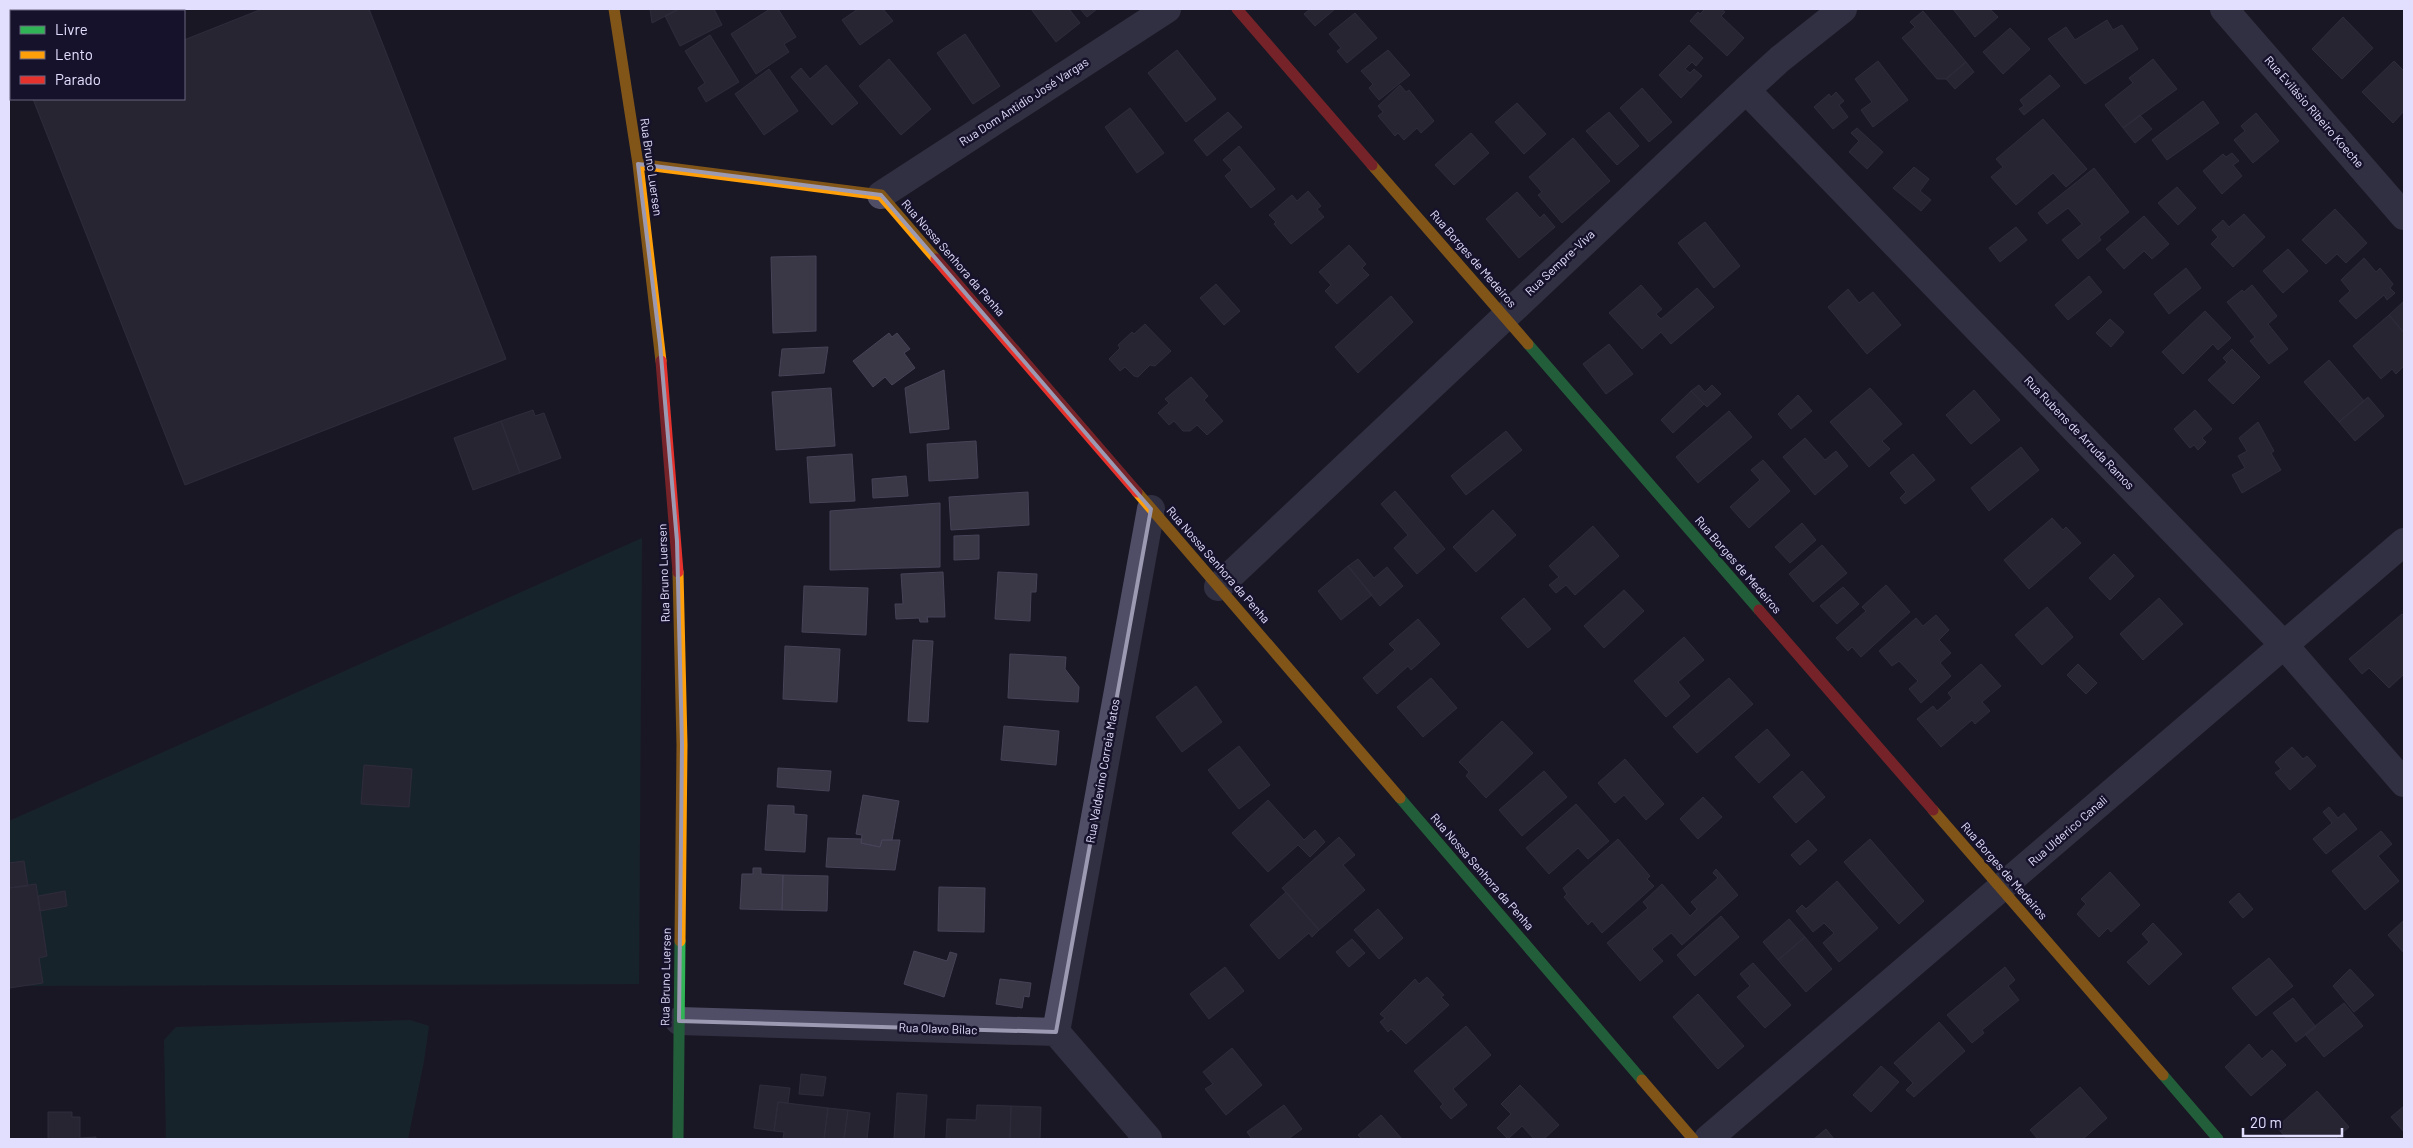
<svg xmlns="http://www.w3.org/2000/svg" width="2413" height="1148" font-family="Barlow,sans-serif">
  <rect width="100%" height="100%" fill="#1a1825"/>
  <path fill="#163132" d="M642,538L639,984L9,986V821Z
    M410,1020L429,1026L424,1061L408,1139H166L164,1040L176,1027Z"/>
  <path fill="#3a3746" stroke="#474358" d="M262,9H369L506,359L185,485L33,99H184V40Z
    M650,9H679L652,23Z
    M679,9H714L722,25L680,46L665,16Z
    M770,9H778L796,37L784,44L789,52L756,74L731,34Z
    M858,9H883L893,21L860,45L842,20Z
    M1031,9H1069L1080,23L1056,42Z
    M1080,9H1097L1087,17Z
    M1307,9H1335L1315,26L1304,14L1309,10Z
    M1705,9H1721L1725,12L1721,16L1744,38L1727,56L1690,21L1698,12L1700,14Z
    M1953,9H1990L1998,17L1975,37Z
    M1923,11L1966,62L1946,79H1937L1902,38L1915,27L1910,22Z
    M1355,13L1377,38L1347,63L1337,51L1341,48L1329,34Z
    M2343,17L2373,48L2342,79L2312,49Z
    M2107,20L2113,30L2122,25L2138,49L2085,84L2048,39L2066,27L2075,40Z
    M2010,28L2030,49L2003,74L1983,52Z
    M965,34L1000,86L973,104L937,53Z
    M710,35L739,82L706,102L698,88L705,83L685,51Z
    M1689,45L1703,58L1696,66L1692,62L1685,69L1690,73L1694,69L1702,76L1681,98L1659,75Z
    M1177,50L1216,99L1186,122L1148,73Z
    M1388,50L1410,75L1379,100L1369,88L1373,84L1361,71Z
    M889,59L931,109L901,135L859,86Z
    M2153,59L2177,89L2123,128L2105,105L2133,83L2129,78Z
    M1878,61L1908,100L1873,127L1861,110L1872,102L1855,79Z
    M2394,61L2404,71V111L2393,123L2362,92Z
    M1966,62L1974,72L1955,89L1946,79Z
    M826,65L858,103L832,125L791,77L801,68L810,79Z
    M769,69L798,111L764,135L735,94Z
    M2050,75L2060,86L2024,115L2019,109L2024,106L2020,100Z
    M1400,85L1406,92L1409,90L1434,121L1421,133L1417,128L1404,140L1398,133L1395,136L1378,116L1383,112L1378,106Z
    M1642,88L1672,122L1649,142L1620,108Z
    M1836,92L1844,101L1839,105L1848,117L1833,129L1814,107L1829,94L1831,97Z
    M2203,101L2219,123L2167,160L2152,140Z
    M1517,103L1546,134L1524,154L1495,122Z
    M1130,108L1164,153L1137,173L1105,127Z
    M1228,112L1242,127L1207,156L1194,140Z
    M1609,112L1639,146L1617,165L1586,131Z
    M2256,113L2279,141L2253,163L2234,140L2245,131L2241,126Z
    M2140,115L2152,129L2135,143L2123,128Z
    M2043,119L2087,169L2066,187L2053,173L2016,205L1991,177L2003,167L1996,159Z
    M1857,128L1883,152L1867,169L1849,152L1859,141L1851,133Z
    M1471,133L1489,153L1454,185L1435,165Z
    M1573,138L1610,181L1562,223L1538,195L1542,192L1529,177Z
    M1239,146L1275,189L1251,208L1225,176L1232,170L1223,160Z
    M2232,153L2239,161L2233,165L2242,176L2222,194L2203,171L2223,154L2226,157Z
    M1914,167L1929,179L1920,191L1931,200L1921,211L1893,188Z
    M2094,168L2129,212L2099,237L2101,240L2078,259L2062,240L2082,224L2068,208L2047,224L2038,213Z
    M2177,187L2196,208L2178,225L2158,203Z
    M1308,191L1321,206L1317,209L1324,217L1291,244L1274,224L1276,222L1269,215L1292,195L1297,201Z
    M1517,192L1540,218L1544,214L1555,227L1519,258L1486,219Z
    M2335,209L2367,243L2346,263L2337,254L2326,264L2302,240Z
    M2244,214L2265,237L2233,267L2211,244L2218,237L2212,230L2223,220L2229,227Z
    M2144,216L2169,244L2152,259L2144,251L2124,269L2106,249Z
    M1705,222L1740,266L1714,288L1678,243Z
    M2016,227L2027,240L2000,262L1989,248Z
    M1349,245L1366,264L1362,268L1369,275L1337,304L1325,291L1331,285L1319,272Z
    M2288,249L2308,271L2283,293L2263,271Z
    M816,256V331L773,333L771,257Z
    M2364,258L2376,272L2380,268L2393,284L2390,288L2395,293L2387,300L2384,295L2356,319L2339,301L2350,291L2341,280Z
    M2186,268L2201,288L2169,314L2154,294Z
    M2089,276L2102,292L2068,320L2055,305Z
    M1216,284L1240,311L1224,325L1200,298Z
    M1641,285L1662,309L1656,314L1661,319L1697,288L1714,307L1671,344L1661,332L1642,349L1609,313Z
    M2252,285L2277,316L2268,324L2288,349L2269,364L2250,341L2255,337L2227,302L2242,290L2244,292Z
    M1848,289L1859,303L1873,292L1901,325L1867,354L1828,307Z
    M1391,296L1413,322L1358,373L1335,347Z
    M2404,301V333L2389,315Z
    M2205,311L2231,338L2218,350L2213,344L2183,374L2162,352Z
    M2389,315L2404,333V366L2396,374L2392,369L2381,379L2353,346Z
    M2110,319L2124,332L2111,347L2096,333Z
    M1145,324L1171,351L1155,366L1150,365L1138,377L1134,376L1125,367L1120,371L1109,359L1120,348L1118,345L1132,332L1134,334Z
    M889,333L892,337L897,333L910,349L904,353L915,368L892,385L885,377L873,387L853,361Z
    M1609,344L1633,374L1606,394L1583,364Z
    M828,347L824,373L779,376L782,349Z
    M2232,349L2260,377L2233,404L2208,380L2227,362L2223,358Z
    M2329,360L2364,401L2339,422L2304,382Z
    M944,370L949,429L910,433L905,388Z
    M1191,377L1208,396L1204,400L1223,421L1207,435L1197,425L1190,431H1183L1174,421L1169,425L1158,413L1169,403L1165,399Z
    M1699,385L1705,392L1712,385L1721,394L1707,407L1691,391Z
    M831,388L835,446L776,450L772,392Z
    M1870,388L1902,424L1882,441L1890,449L1869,467L1830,422Z
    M1974,390L2000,420L1971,444L1946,415Z
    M1691,391L1704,404L1673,433L1661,420Z
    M1798,395L1812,411L1791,429L1778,414Z
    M2368,397L2384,416L2355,441L2339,422Z
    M533,410L535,416L544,413L561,458L520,473L501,421Z
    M2195,410L2212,429L2202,438L2206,442L2198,450L2194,445L2190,448L2174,429Z
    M1729,411L1752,437L1698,483L1676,457Z
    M501,421L520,473L473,490L454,438Z
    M2258,422L2274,451L2271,453L2281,470L2242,493L2232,475L2245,468L2238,456L2247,451L2239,438Z
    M1506,431L1522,450L1466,495L1451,476Z
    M1805,438L1825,460L1836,451L1848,466L1815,495L1783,457Z
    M976,441L978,478L929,481L927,444Z
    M2021,447L2039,470L1989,511L1971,488Z
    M852,454L855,501L810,503L807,457Z
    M1913,454L1935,480L1905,504L1900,498L1906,492L1890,473Z
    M1763,460L1790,491L1749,528L1730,507L1760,480L1751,470Z
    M906,476L908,496L873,498L872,479Z
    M1395,491L1445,549L1417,574L1394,548L1408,535L1381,504Z
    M1028,492L1029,525L951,530L949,497Z
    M940,503V567L830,570V511Z
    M1493,510L1516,535L1476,572L1453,547Z
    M2052,518L2063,530L2066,527L2081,543L2029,589L2004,560Z
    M1802,523L1816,540L1790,563L1775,547Z
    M1593,526L1619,556L1575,595L1566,585L1556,593L1549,585L1559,577L1549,566Z
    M979,535V559L954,560V536Z
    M1822,545L1847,573L1813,602L1789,574Z
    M2114,554L2134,576L2110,600L2089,578Z
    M1358,559L1374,578L1387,567L1403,586L1380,606L1348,566Z
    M1348,566L1372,595L1341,620L1318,591Z
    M943,572L945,617H927L928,622H920L919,618L896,619L895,604H903L901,574Z
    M998,572L1037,574L1036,592H1031L1030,621L995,619Z
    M1886,585L1910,612L1861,657L1852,647L1848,651L1836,638L1866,611L1862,607Z
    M804,586L868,588L866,635L802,632Z
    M1843,587L1859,604L1837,624L1820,606Z
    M1624,590L1644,611L1604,648L1584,626Z
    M1524,598L1551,629L1528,648L1501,618Z
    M2159,598L2183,624L2143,660L2120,634Z
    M2047,607L2073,637L2042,665L2015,635Z
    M2402,614L2404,616V674L2389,688L2369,668L2362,674L2349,659Z
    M1936,615L1949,630L1939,640L1951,653L1940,663L1951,676L1921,703L1909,689L1918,681L1899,661L1892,666L1879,651L1916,618L1923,626Z
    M1418,619L1440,644L1411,670L1408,666L1377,694L1363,678L1395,650L1389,644Z
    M1684,637L1704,660L1678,682L1690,696L1666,717L1634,681Z
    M913,640L933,641L928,722L908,721Z
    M785,646L840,649L837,702L783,699Z
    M1010,654L1066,657L1065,669L1079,687L1078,702L1008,698Z
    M1981,664L2001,686L1982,702L1990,711L1975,724L1972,720L1941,747L1917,719L1933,706L1937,711L1952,698L1948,693Z
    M2078,664L2097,683L2086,694L2067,675Z
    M1431,678L1457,708L1423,737L1397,707Z
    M1729,678L1753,704L1697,753L1673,727Z
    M1196,686L1222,722L1182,752L1156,717Z
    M1502,721L1533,753L1486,798L1466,776L1469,772L1459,762Z
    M1004,726L1059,731L1056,765L1001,760Z
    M1767,729L1790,755L1759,783L1735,757Z
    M1239,746L1270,785L1239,809L1208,770Z
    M2292,747L2303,759L2307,756L2316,766L2290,790L2275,773L2281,769L2275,762Z
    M1625,759L1664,804L1646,820L1624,795L1615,803L1598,783Z
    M364,765L412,769L409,807L361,804Z
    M778,768L831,771L829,791L777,787Z
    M1544,771L1567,797L1522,836L1499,810Z
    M1802,771L1825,797L1796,823L1773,797Z
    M863,795L899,801L892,840H882L880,847L861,843L862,835L856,834Z
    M1703,797L1722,817L1698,839L1680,819Z
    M1268,800L1304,840L1315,830L1325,842L1310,857L1298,845L1268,872L1232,833Z
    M1576,804L1609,841L1588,859L1578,848L1549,874L1526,848Z
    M768,805L794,806V814L807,815L805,852L765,850Z
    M2329,807L2338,818L2344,813L2357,829L2326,854L2313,839L2332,823L2323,812Z
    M2381,831L2392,844L2378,856L2399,881L2365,910L2332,871Z
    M1339,837L1355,855L1343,865L1365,890L1319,930L1282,888Z
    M828,838L862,839L861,843L880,847L882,840H900L895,870L826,867Z
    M1618,839L1650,876L1647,879L1654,886L1602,933L1592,921L1588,925L1564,897L1567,894L1563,888Z
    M1870,839L1924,901L1899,924L1844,862Z
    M1808,840L1817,850L1800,865L1791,855Z
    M24,861L28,886L9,888V863Z
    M753,868H761V874L783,875L782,910L740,909L742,874H753Z
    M1716,869L1738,895L1682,945L1671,933L1652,949L1663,961L1640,981L1607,943L1648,908L1643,902L1662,884L1690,916L1697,909L1691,902L1718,878L1713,873Z
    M2110,872L2140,905L2111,932L2108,928L2099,937L2077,914L2086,904L2081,899Z
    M783,875L828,876L827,911L782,910Z
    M1837,881L1878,928L1839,962L1823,943L1834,933L1824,923L1813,932L1796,911L1802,905L1806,909Z
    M36,884L47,956L39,958L43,983L9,988V888Z
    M939,887L985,888L984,932L938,931Z
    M65,891L67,906L40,911L38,896Z
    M1286,892L1319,930L1312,937L1309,933L1279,959L1250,925Z
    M2239,893L2253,909L2243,918L2229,902Z
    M1378,909L1403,938L1379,959L1354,930Z
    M1721,916L1739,937L1695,976L1677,955Z
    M1789,919L1805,937L1778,960L1763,942Z
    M2404,920V953L2388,935Z
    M2153,923L2182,954L2149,985L2127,962L2149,942L2142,934Z
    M1805,937L1832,969L1806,992L1778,960Z
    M1352,939L1365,953L1349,967L1336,952Z
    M914,951L947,961L950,952L957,954L944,997L904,984Z
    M2269,958L2293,986L2256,1016L2232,988Z
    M1753,963L1791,1005L1765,1028L1737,997L1750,986L1740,974Z
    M1225,967L1244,991L1209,1019L1190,994Z
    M2005,967L2015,980L2008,986L2019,1000L1982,1030L1984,1033L1972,1043L1947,1015Z
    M2350,969L2374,995L2354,1012L2333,986Z
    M1427,977L1444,995L1441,997L1449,1005L1406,1044L1391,1029L1388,1032L1380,1022L1385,1018L1380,1014L1415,979L1419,984Z
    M1000,979L1031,983L1029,997L1024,996L1022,1008L996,1004Z
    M1698,994L1744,1046L1718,1069L1673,1017Z
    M2293,998L2316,1027L2296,1042L2273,1013Z
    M2344,1003L2363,1026L2324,1057L2305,1034Z
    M1939,1022L1965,1051L1914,1097L1906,1090L1913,1083L1894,1063Z
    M1466,1026L1491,1055L1453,1089L1467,1105L1451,1119L1440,1107L1443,1104L1414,1071Z
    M2249,1044L2262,1059L2272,1050L2286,1065L2251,1096L2225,1067Z
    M1232,1048L1262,1085L1226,1115L1205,1089L1213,1084L1203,1072Z
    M1881,1066L1899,1082L1871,1112L1853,1095Z
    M801,1074L826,1077L823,1096L799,1094Z
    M760,1085L790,1088L788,1103L778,1102L774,1131L754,1128Z
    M1520,1085L1559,1125L1544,1139H1534L1522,1126L1508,1139L1497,1128L1511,1114L1501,1104Z
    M2080,1087L2107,1118L2083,1139H2038L2030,1130Z
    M2317,1091L2349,1127L2335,1139H2287L2277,1127Z
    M897,1093L927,1095L924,1139H894Z
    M778,1102L828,1108L824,1139H783L784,1132L774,1131Z
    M977,1105L1011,1106L1010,1139H946L947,1119L976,1120Z
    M1284,1105L1302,1129L1288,1139H1252L1247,1132Z
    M1011,1106L1041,1107L1040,1139H1010Z
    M2404,1106V1132L2391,1117Z
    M828,1108L848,1110L844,1139H824Z
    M848,1110L870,1113L867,1139H844Z
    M48,1112H72V1117H80V1138L96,1137V1139H48Z
    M1381,1115L1402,1139H1362L1358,1135Z
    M1826,1129L1834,1139H1814Z"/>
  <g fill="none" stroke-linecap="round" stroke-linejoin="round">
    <path stroke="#4f4e66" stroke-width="28" d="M2224,9L2404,216
      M1746,90L2284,645L2404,783
      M881,195L1167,9
      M1218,587L1746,90L1780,59L1843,9
      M679,1021L1056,1032L1148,1139
      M1056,1032L1151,509
      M1708,1139L2404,542"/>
    <path stroke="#30b455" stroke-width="11" d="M1528,344L1759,610
      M1400,798L1642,1080
      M2163,1075L2218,1139
      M678,1139L680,941"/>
    <path stroke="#ff9f0a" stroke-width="11" d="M614,9L638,164L661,361
      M638,164L881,195L936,259
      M1372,165L1528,344
      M1137,492L1400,798
      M678,572L682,745L680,941
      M1933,810L2163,1075
      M1642,1080L1693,1139"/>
    <path stroke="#e5322d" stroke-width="11" d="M1237,9L1372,165
      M936,259L1137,492
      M661,361L678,572
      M1759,610L1933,810"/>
  </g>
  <path d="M0 0H2413V1148H0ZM638,164L881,195L1151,509L1056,1032L679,1021L682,745L677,541L660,344Z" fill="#1a1825" fill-opacity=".55" fill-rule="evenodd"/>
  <path fill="none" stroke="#9c99b2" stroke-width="4" stroke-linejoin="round" d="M638,164L881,195L1151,509L1056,1032L679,1021L682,745L677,541L660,344Z"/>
  <g text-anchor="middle" stroke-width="5" stroke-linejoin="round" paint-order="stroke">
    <g font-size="12" fill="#e2defe" stroke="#17122b">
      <text transform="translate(1024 102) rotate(-33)" y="4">Rua Dom Antídio José Vargas</text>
      <text transform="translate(2314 112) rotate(49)" y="4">Rua Evilásio Ribeiro Koeche</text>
      <text transform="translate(651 167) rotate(82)" y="4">Rua Bruno Luersen</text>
      <text transform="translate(953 258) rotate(49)" y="4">Rua Nossa Senhora da Penha</text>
      <text transform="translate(1473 259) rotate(49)" y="4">Rua Borges de Medeiros</text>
      <text transform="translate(1560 263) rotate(-43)" y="4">Rua Sempre-Viva</text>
      <text transform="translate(2079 433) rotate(46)" y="4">Rua Rubens de Arruda Ramos</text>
      <text transform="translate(1218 565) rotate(49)" y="4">Rua Nossa Senhora da Penha</text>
      <text transform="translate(1738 565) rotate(49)" y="4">Rua Borges de Medeiros</text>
      <text transform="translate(664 573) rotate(-92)" y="4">Rua Bruno Luersen</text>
      <text transform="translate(1103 771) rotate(-80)" y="4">Rua Valdevino Correia Matos</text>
      <text transform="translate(2068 831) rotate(-41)" y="4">Rua Ulderico Canali</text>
      <text transform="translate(2004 871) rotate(49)" y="4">Rua Borges de Medeiros</text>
      <text transform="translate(1482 872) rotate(49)" y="4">Rua Nossa Senhora da Penha</text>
      <text transform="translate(666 977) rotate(-89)" y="4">Rua Bruno Luersen</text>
      <text transform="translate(938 1029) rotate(2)" y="4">Rua Olavo Bilac</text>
    </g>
  </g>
  <rect width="2413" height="1148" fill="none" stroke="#e2defe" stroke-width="20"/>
  <rect x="10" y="10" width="175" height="90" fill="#17122b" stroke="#68647f"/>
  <rect x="20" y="26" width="25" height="8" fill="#30b455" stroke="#68647f"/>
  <text x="55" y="35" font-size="15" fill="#e2defe">Livre</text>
  <rect x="20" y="51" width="25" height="8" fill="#ff9f0a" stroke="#68647f"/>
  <text x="55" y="60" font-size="15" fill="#e2defe">Lento</text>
  <rect x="20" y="76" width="25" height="8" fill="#e5322d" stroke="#68647f"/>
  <text x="55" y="85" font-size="15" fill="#e2defe">Parado</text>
  <path d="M2243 1128v8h99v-8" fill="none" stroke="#e2defe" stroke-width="2.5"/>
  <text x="2250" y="1128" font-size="15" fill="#e2defe" stroke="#17122b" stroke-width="4" paint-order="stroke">20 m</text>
</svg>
